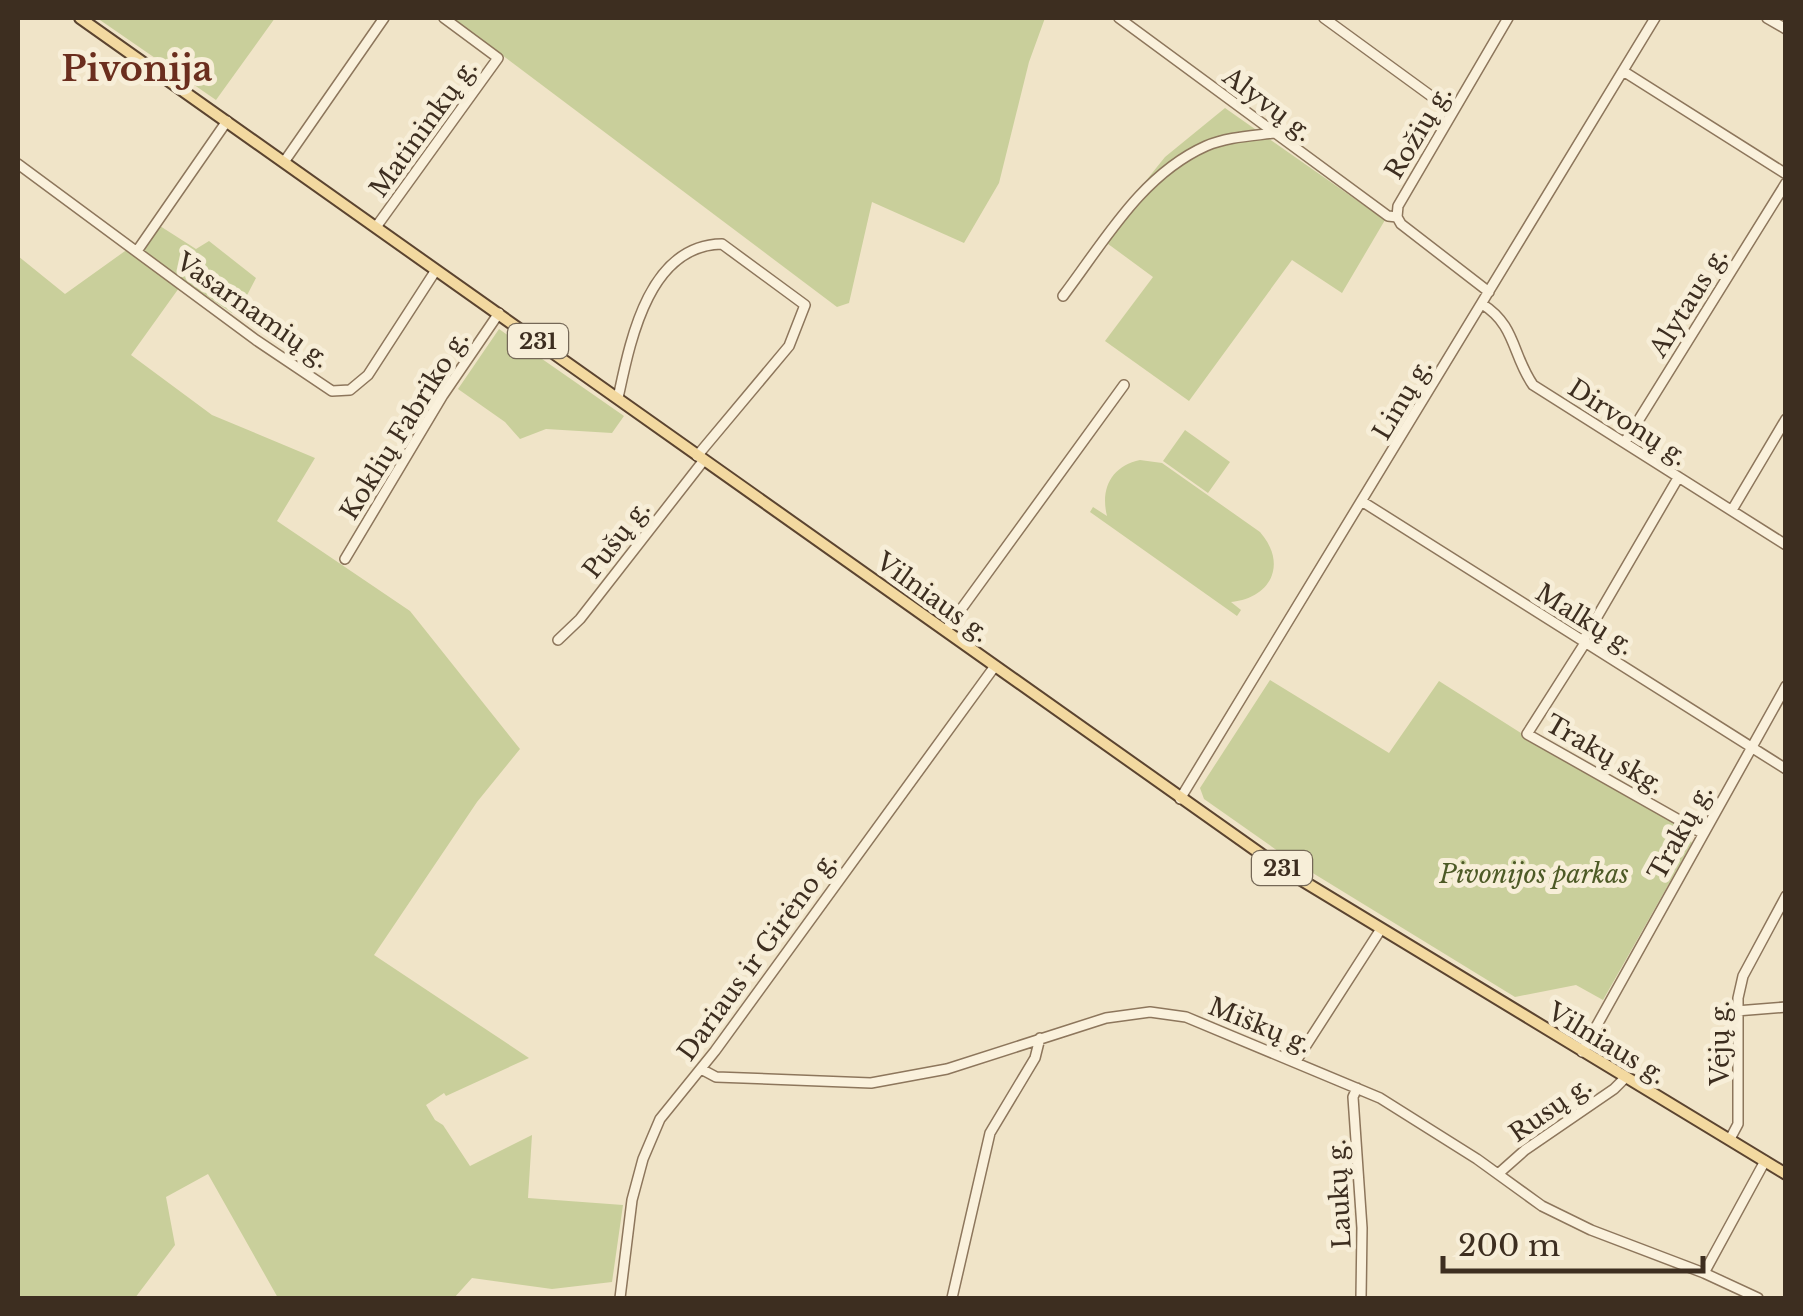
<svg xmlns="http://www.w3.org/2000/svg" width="1803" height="1316" font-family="'Libre Baskerville',serif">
  <rect width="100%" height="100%" fill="#f0e4c8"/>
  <path fill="#c9cf9b" d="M97,18H275L216,100Z
    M453,18H1045L1029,62L999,183L964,243L872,202L849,303L837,307Z
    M1225,108L1385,220L1342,293L1292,260L1189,401L1105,341L1153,277L1100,238L1165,157Z
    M160,226L196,249L209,241L256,278L243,303L232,313L184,281L131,355L212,415L315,458L277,521L410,611L520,749L477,802L374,955L529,1058L446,1096L444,1093L426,1105L435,1120L443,1125L470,1166L532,1135L528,1198L623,1205L612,1282L552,1289L472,1278L454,1298H278L208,1174L166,1197L175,1245L135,1298H18V256L65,294Z
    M499,329L624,416L612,433L546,429L520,439L505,422L458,389Z
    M1185,430L1230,462L1208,493L1163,461Z
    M1140,460L1162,463L1260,532C1288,564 1271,598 1231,602L1241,610L1237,616L1090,512L1093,507L1107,516C1100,488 1112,466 1140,460Z
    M1270,680L1389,753L1439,681L1527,737L1678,824L1692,843L1603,1000L1576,985L1515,997L1285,856L1204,799L1200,788Z"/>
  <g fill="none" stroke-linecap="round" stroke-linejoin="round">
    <g stroke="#8d765c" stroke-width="12">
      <path id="minor" d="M1119,18L1388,216L1397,217
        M1324,18L1453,112
        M1767,18L1786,29
        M1623,71L1786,174
        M284,162L384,18
        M18,164L256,340L332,391L350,390L368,375L436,270
        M376,227L498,58L444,18
        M137,251L227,121
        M1489,292L1401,224L1397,217L1398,206L1508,18
        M1063,296C1104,242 1141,175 1206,146C1227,137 1251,136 1274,133
        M1482,304C1516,325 1512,355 1533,385L1786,545
        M618,398C630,342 648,245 722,244L805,305L789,346L697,456
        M1625,442L1786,183
        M1363,502L1786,769
        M1732,510L1786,419
        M345,559L443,395L499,313
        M946,630L1124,385
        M558,640L580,619L704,460
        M1583,641L1678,478
        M1585,643L1527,734L1702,833
        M1180,799L1655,18
        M1736,1011L1786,1007
        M1582,1052L1786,686
        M1296,1061L1381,929
        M701,1069L716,1077L871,1083L947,1069L1106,1018L1150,1012L1186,1017L1380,1098L1477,1159L1542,1206L1591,1230L1704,1273L1758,1298
        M1357,1088L1353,1097L1362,1228L1361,1298
        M1730,1139L1738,1124V998L1743,976L1786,896
        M1498,1174L1525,1150L1614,1089L1625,1078
        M1704,1273L1765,1161
        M620,1298L632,1200L643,1159L660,1119L715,1051L995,666
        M952,1298L990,1133L1035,1058L1040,1038"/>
    </g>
    <g stroke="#5b4430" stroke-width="14">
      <path id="major" d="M80,18L1275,864L1786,1174"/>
    </g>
    <use href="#minor" stroke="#faf1dc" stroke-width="9"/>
    <use href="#major" stroke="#f3d9a0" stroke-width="10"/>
  </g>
  <g text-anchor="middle" stroke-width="10" stroke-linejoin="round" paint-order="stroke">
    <g fill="#f7eed8" stroke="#756857" stroke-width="2.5">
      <rect x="508" y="324" width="60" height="34" rx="8"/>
      <rect x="1252" y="851" width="60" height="34" rx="8"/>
    </g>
    <g font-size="22" font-weight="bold" fill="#3d2e20">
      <text x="538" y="349">231</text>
      <text x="1282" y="876">231</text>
    </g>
    <g font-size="25" fill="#3d2e20" stroke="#f7eed8">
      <text transform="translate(1268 104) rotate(37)" y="9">Alyvų g.</text>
      <text transform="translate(423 128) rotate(-54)" y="9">Matininkų g.</text>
      <text transform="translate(1418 132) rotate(-59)" y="9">Rožių g.</text>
      <text transform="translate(1688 302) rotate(-58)" y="9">Alytaus g.</text>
      <text transform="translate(253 310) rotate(35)" y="9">Vasarnamių g.</text>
      <text transform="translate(1402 399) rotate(-59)" y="9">Linų g.</text>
      <text transform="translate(1628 422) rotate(33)" y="9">Dirvonų g.</text>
      <text transform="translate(404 425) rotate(-58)" y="9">Koklių Fabriko g.</text>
      <text transform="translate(616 539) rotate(-52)" y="9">Pušų g.</text>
      <text transform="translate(933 597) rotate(36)" y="9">Vilniaus g.</text>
      <text transform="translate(1585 619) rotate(32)" y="9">Malkų g.</text>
      <text transform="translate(1605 754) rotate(30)" y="9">Trakų skg.</text>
      <text transform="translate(1680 832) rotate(-61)" y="9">Trakų g.</text>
      <text transform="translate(757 956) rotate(-54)" y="9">Dariaus ir Girėno g.</text>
      <text transform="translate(1260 1025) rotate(22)" y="9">Miškų g.</text>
      <text transform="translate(1607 1043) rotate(31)" y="9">Vilniaus g.</text>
      <text transform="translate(1720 1043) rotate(-90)" y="9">Vėjų g.</text>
      <text transform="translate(1550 1109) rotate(-35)" y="9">Rusų g.</text>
      <text transform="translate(1339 1194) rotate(-93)" y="9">Laukų g.</text>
    </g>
    <g font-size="25" font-style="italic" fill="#4d5a26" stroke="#f7eed8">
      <text x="1534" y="883">Pivonijos parkas</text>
    </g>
    <g font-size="35" font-weight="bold" fill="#6b2e1e" stroke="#f7eed8">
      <text x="137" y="81">Pivonija</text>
    </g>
  </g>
  <rect width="1803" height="1316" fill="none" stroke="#3d2e20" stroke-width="40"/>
  <path d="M1443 1256v15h260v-15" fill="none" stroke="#3d2e20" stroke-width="5"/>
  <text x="1458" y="1256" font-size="30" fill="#3d2e20" stroke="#f7eed8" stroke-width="8" paint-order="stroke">200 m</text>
</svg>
